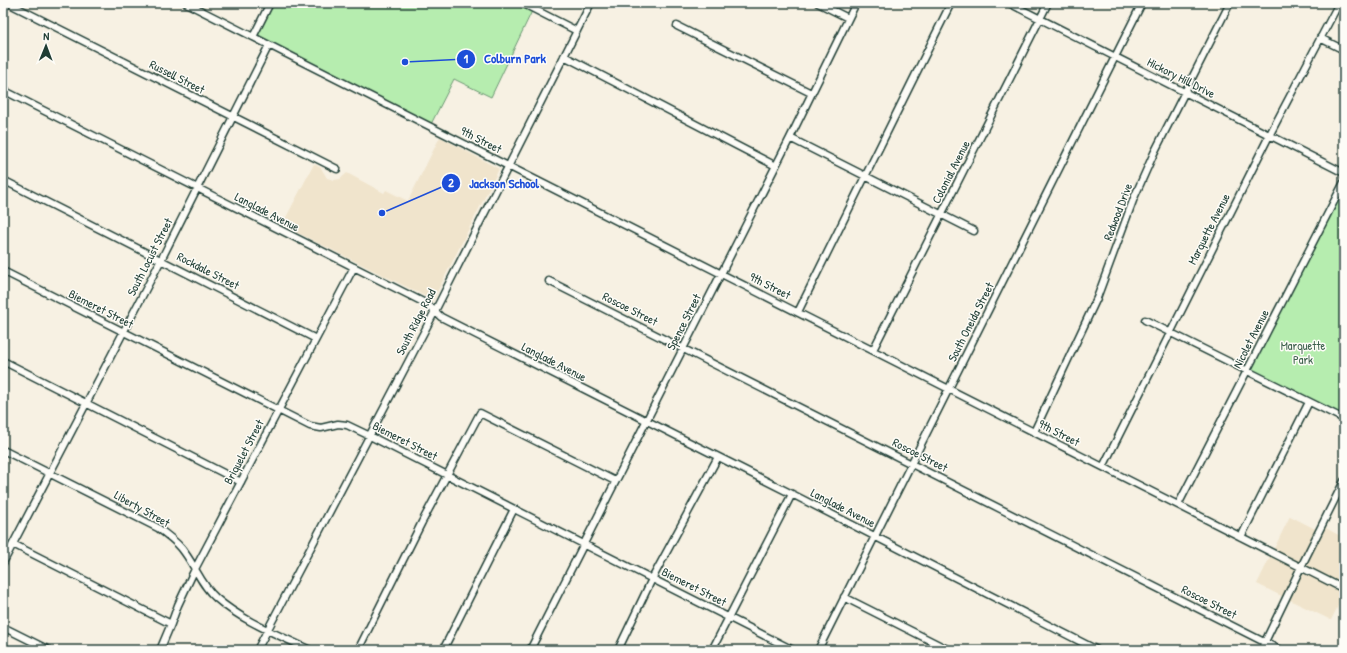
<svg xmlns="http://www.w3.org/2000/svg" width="1347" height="653" font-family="'Patrick Hand',sans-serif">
  <rect width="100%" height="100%" fill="#f7f1e3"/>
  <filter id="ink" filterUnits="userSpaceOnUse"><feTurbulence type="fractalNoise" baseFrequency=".025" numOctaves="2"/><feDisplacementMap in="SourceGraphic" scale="8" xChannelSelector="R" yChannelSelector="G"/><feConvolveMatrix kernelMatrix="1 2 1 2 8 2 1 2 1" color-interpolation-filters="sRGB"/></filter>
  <g filter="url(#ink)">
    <path fill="#f0e4cc" d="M440,137L499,169L433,300L282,225L314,164L321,168L327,178L334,180L340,179L347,173L384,193L386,190L408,201Z
      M1290,516L1319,531L1322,526L1344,538V574L1338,586L1344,589V594L1331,620L1257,584Z"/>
    <path fill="#b6edaf" stroke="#6a9572" d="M270,3H522L533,9L491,97L454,79L430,126L253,37Z
      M1344,182V419L1247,371Z"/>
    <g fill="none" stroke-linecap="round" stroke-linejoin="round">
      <g stroke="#1f3d34" stroke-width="9">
        <path id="minor" d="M8,3L337,169
          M186,3L1344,589
          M522,3L577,31
          M818,3L848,18
          M1009,3L1344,173
          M677,26L811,93
          M253,37L270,3
          M1320,38L1344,50
          M564,56L776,166
          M3,90L427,304L441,317L792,494L1097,650
          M790,138L974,231
          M3,180L316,339
          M3,271L310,426L321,428L338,424L347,425L370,436L793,650
          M549,281L1280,650
          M798,312L951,3
          M1145,320L1344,419
          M873,350L1048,3
          M3,361L241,482
          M1034,432L1097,298L1134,198L1154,153L1230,3
          M3,450L158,528C168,536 178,542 185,553C196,568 202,586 216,598C242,621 279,635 310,650
          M1103,467L1269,136L1339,3
          M1178,505L1344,182
          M1241,537L1309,402
          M13,544L171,624
          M3,563L161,260L269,45
          M844,597L949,650
          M3,627L49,650
          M160,650L171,624L178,605L195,569L354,267
          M257,650L435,311L591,3
          M358,650L422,522L480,413L615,481
          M443,650L514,509
          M530,650L790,138L856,3
          M618,650L652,579L718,457
          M712,650L792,494
          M818,650L1142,3
          M1261,650L1301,567L1344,481"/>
      </g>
      <use href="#minor" stroke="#fdfcf7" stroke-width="6"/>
    </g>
  </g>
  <g text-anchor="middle" stroke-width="3" stroke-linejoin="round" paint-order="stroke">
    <g font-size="12" fill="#1f3d34" stroke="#fdfcf7">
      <text transform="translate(177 77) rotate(27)" y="4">Russell Street</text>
      <text transform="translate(1181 78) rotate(27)" y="4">Hickory Hill Drive</text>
      <text transform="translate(481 140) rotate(27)" y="4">9th Street</text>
      <text transform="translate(951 172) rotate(-63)" y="4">Colonial Avenue</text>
      <text transform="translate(267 212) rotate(27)" y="4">Langlade Avenue</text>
      <text transform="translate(1118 212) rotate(-69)" y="4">Redwood Drive</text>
      <text transform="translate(1209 229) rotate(-63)" y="4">Marquette Avenue</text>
      <text transform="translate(150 257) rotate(-63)" y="4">South Locust Street</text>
      <text transform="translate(208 271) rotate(27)" y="4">Rockdale Street</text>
      <text transform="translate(770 286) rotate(27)" y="4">9th Street</text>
      <text transform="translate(101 309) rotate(27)" y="4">Biemeret Street</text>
      <text transform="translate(630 309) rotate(27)" y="4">Roscoe Street</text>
      <text transform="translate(416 322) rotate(-63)" y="4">South Ridge Road</text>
      <text transform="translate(684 322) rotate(-63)" y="4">Spence Street</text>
      <text transform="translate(971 322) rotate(-63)" y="4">South Oneida Street</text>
      <text transform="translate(1251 339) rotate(-63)" y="4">Nicolet Avenue</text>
      <text transform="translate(554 362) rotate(27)" y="4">Langlade Avenue</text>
      <text transform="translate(1059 433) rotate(27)" y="4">9th Street</text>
      <text transform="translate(405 441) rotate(27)" y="4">Biemeret Street</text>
      <text transform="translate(244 452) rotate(-62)" y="4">Briquelet Street</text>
      <text transform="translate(920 455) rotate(27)" y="4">Roscoe Street</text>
      <text transform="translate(843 508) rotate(27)" y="4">Langlade Avenue</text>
      <text transform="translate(142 509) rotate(29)" y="4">Liberty Street</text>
      <text transform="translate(694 587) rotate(27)" y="4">Biemeret Street</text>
      <text transform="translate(1209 602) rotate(27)" y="4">Roscoe Street</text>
    </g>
    <g font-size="12" fill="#3d604d" stroke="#fdfcf7">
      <text x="1303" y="350">Marquette<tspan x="1303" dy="14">Park</tspan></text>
    </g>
  </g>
  <path fill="none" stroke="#1d4ed8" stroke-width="1.5" d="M405 62L466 59M382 213L451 183"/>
  <g fill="#1d4ed8" stroke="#fdfcf7" stroke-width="1.5">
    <circle cx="405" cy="62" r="4"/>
    <circle cx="382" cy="213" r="4"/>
    <circle cx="466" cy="59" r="10"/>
    <circle cx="451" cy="183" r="10"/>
  </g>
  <g font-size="12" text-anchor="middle" font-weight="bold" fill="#fff">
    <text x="466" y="63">1</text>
    <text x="451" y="187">2</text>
  </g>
  <g font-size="13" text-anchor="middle" font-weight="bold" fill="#1d4ed8" stroke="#fdfcf7" stroke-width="3" stroke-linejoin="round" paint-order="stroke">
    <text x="515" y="63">Colburn Park</text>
    <text x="504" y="188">Jackson School</text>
  </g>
  <rect width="1347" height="653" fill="none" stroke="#fdfcf7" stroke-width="16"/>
  <rect x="8" y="8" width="1331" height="637" fill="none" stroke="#1f3d34" stroke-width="1.5" filter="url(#ink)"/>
  <g transform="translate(46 46) rotate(1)" stroke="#fdfcf7" stroke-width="3" paint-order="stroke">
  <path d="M0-3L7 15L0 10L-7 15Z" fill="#1f3d34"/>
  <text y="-6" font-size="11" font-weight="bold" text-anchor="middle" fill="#1f3d34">N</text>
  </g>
</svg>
